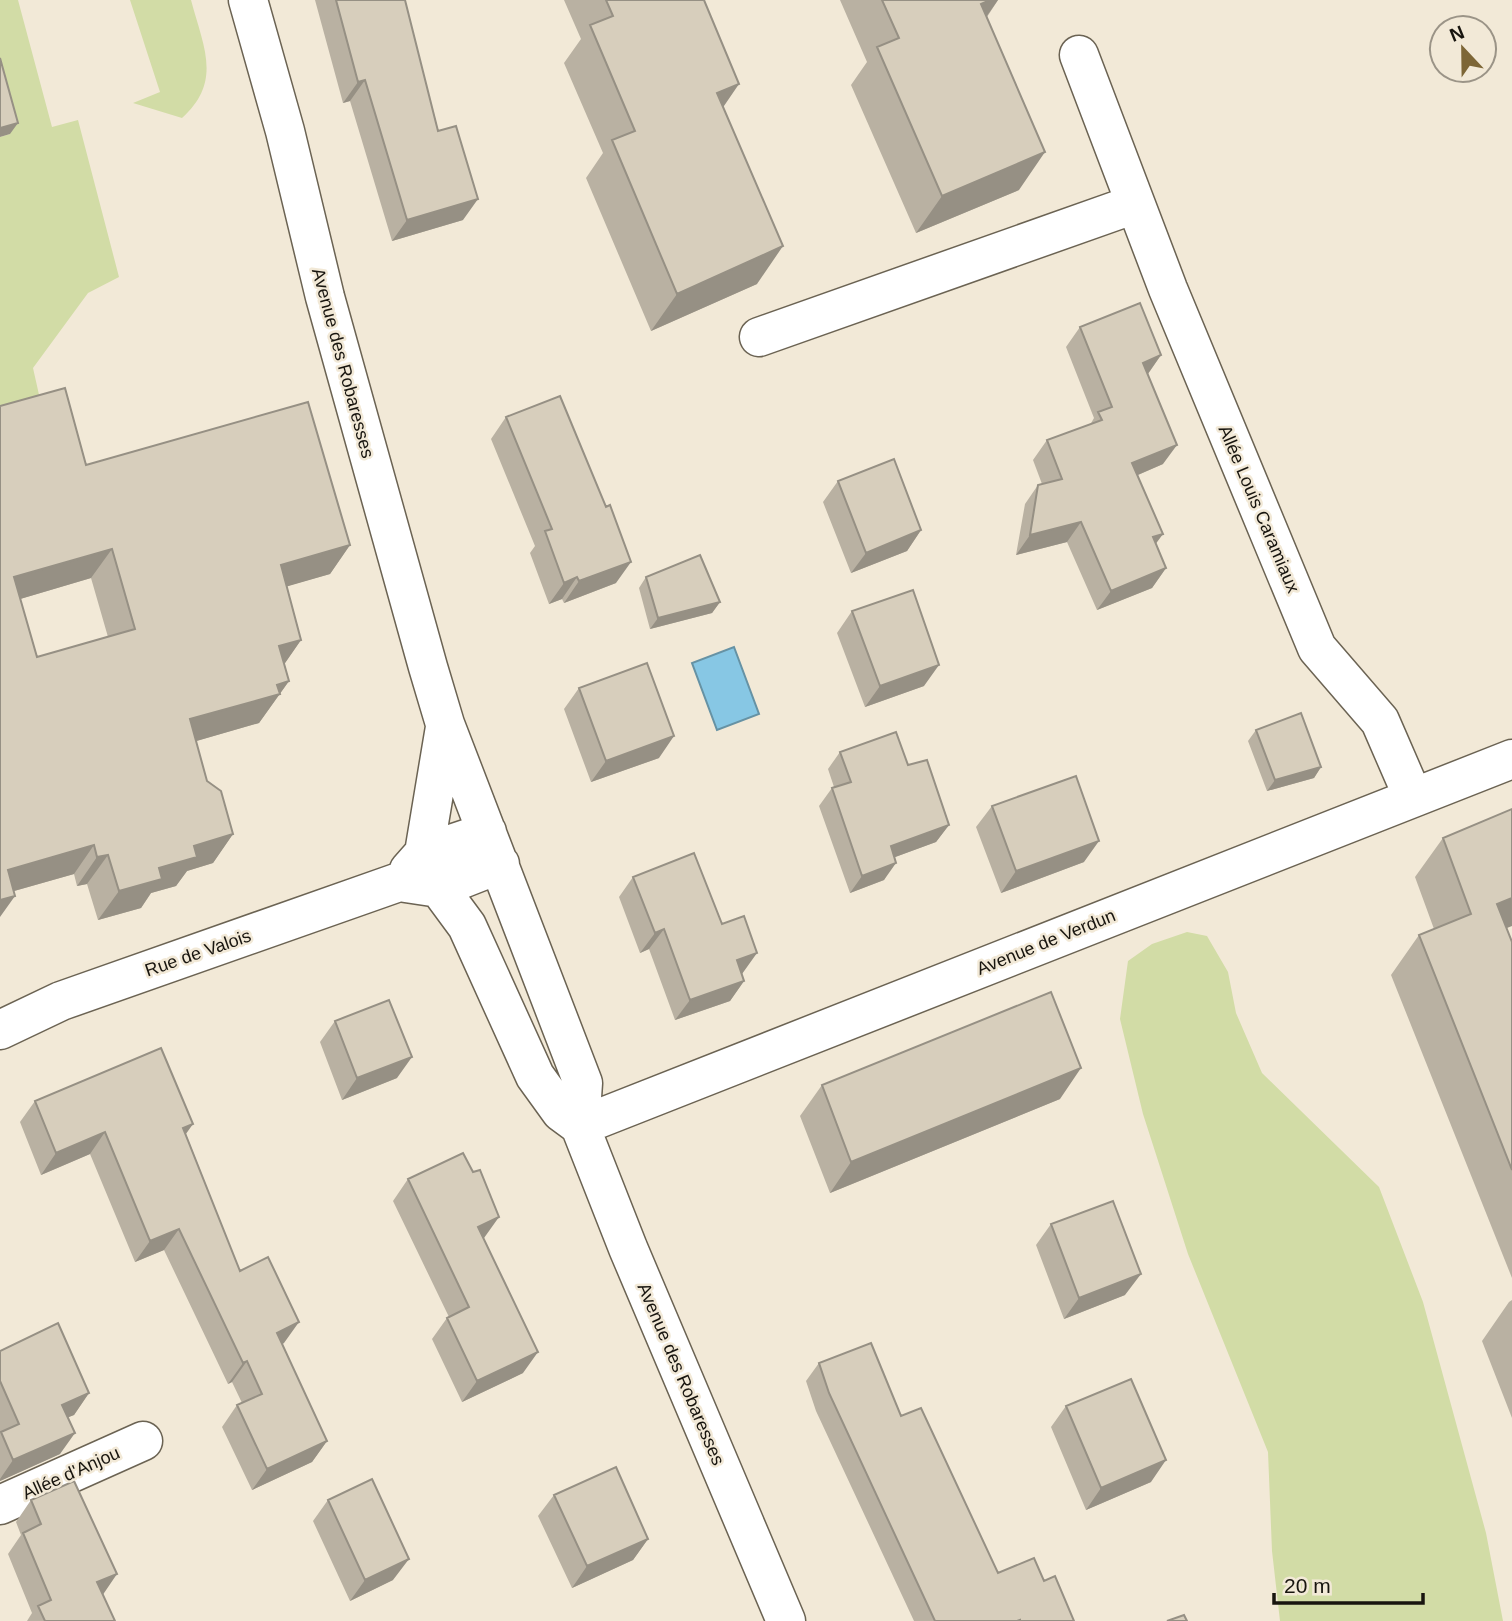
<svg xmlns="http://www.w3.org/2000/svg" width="1512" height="1621" font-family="Arial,sans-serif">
  <rect width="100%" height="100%" fill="#f2e9d7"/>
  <path fill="#d2dca6" d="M0,0H18L52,127L78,120L119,277L88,293L33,368L44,417L0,429V137L10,134L0,97Z
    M130,0H191C203,46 223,81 182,118L133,103L160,92Z
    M1187,932L1207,936L1228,972L1236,1013L1262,1073L1379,1187L1423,1302L1486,1533L1503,1621H1280L1272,1551L1268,1452L1188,1254L1143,1114L1120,1019L1128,961L1152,944Z"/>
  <path fill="#87c7e4" stroke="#6692a4" stroke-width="2" d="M734,647L759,714L717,730L692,663Z"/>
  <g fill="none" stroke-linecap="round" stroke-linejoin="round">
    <g stroke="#6b6353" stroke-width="41">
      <path id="minor" d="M248,0L285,131L325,297L428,667L445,724L583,1083L580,1126L628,1248L786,1621
        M1079,55L1168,289L1317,648L1380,721L1413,797
        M759,337L1135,204
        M445,727L424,853L439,888L467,926L535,1076L561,1112L580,1126
        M409,870L424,853L487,832
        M0,1030L61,1001L399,882L439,888L500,864
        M580,1126L1512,759
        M0,1505L143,1441"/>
    </g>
    <use href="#minor" stroke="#fff" stroke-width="38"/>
  </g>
  <path fill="#b9b1a2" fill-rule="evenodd" d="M315,0H405L438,131L463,220L392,241L350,101L343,103Z
    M564,0H704L723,108L757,284L651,331L586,178L603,153L564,63L581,39Z
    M840,0H998L987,17L1019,190L916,233L851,85L867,62Z
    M1080,327L1161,355L1148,374L1163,464L1138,475L1156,544L1166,568L1152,588L1097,610L1067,542L1016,555L1025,504L1038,485L1042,484L1033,460L1047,440L1090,425L1094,418L1066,347Z
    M0,406L86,465L350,545L330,574L287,586L301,640L284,664L289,681L259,723L196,741L207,781L233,834L213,863L187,871L176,886L151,893L141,908L98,920L87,884L77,886L74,874L14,891ZM91,578L108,637L37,657L20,599Z
    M506,417L616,583L564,603L562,599L549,604L530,553L535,546L491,439Z
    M838,481L921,530L907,551L851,573L823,502Z
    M646,577L720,602L712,613L650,629L639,588Z
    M852,611L924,686L865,707L837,633Z
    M579,688L659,758L591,782L564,709Z
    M1256,730L1321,767L1314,778L1267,791L1248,741Z
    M840,752L908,765L949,825L936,842L895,857L884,880L850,893L819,806L832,788L834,787L828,769Z
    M992,806L1084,862L1001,893L976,827Z
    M1443,838L1506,928L1512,942V1278L1391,975L1419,935L1434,929L1415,877Z
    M633,877L742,974L744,981L730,1001L675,1020L649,949L640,953L619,897Z
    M335,1021L397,1078L342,1100L320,1042Z
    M822,1085L1060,1099L830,1193L800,1116Z
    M35,1101L186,1134L240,1271L284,1343L282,1344L327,1441L312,1462L252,1490L222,1427L237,1405L242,1403L232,1382L228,1384L164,1250L135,1262L90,1154L41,1175L20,1122Z
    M408,1179L483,1239L523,1373L462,1402L432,1339L447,1318L449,1317L393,1201Z
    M1051,1224L1125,1295L1064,1319L1036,1245Z
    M1512,1300V1418L1482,1341L1509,1302Z
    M0,1351L89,1393L74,1415L68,1417L60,1454L0,1481Z
    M819,1363L901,1416L998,1573L1044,1581L1074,1621H914L816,1411L806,1381Z
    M1066,1406L1151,1482L1086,1510L1051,1427Z
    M554,1495L648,1539L633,1560L572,1588L538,1516Z
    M31,1500L103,1595L115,1621H27L32,1613L8,1554L21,1535L16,1522Z
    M328,1500L393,1580L350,1601L313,1521Z"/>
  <path fill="#969084" d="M990,0H998L975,33L981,4Z
    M365,80L350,101L343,103L358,82Z
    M739,84L713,122L717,93Z
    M18,123L10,134L0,137V128Z
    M1045,152L1019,190L916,233L942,196Z
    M478,199L463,220L392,241L407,220Z
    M783,246L757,284L651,331L677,294Z
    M1161,355L1147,375L1143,363Z
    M1177,445L1163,464L1119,483L1132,463Z
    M1081,522L1067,542L1016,555L1030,535Z
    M921,530L907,551L851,573L866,553Z
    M1163,534L1149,553L1153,537Z
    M350,545L330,574L261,594L281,565Z
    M112,549L91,578L0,605L14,577Z
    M631,562L616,583L564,603L579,581Z
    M1166,568L1152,588L1097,610L1111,591Z
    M577,577L562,599L549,604L564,583Z
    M720,602L712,613L650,629L658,618Z
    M301,640L281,669L279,646Z
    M939,665L924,686L865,707L880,686Z
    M289,681L259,723L169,749L190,719Z
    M674,736L659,758L591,782L606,761Z
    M1321,767L1314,778L1267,791L1275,780Z
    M949,825L936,842L879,863L891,846Z
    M233,834L213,863L187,871L176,886L151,893L141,908L98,920L119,891L194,846Z
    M1099,841L1084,862L1001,893L1016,871Z
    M94,845L74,874L0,895L8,870Z
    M108,855L87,884L77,886L97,857Z
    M896,863L884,880L850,893L862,876Z
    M15,896L0,917V900Z
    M1512,898V926L1469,943L1497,904Z
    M664,929L649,949L640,953L655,933Z
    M757,953L742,974L722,981L737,960Z
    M744,981L730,1001L675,1020L690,1000Z
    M412,1057L397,1078L342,1100L357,1078Z
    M1081,1068L1060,1099L830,1193L851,1162Z
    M193,1124L178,1145L183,1128Z
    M105,1132L90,1154L41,1175L56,1153Z
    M499,1217L484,1238L463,1248L478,1227Z
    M179,1229L164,1250L135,1262L150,1241Z
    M1141,1274L1125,1295L1064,1319L1079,1298Z
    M299,1322L284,1343L262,1354L277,1333Z
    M538,1352L523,1373L462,1402L477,1381Z
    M247,1361L232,1382L228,1384L243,1363Z
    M89,1393L74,1415L47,1426L62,1405Z
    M75,1433L60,1454L0,1481V1479L13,1460Z
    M327,1441L312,1462L252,1490L267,1469Z
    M1166,1460L1151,1482L1086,1510L1101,1488Z
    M648,1539L633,1560L572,1588L587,1566Z
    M409,1559L393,1580L350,1601L365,1580Z
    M117,1574L102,1596L97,1582Z"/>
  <path fill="#d7cebc" stroke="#969084" stroke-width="2" fill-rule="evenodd" d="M336,0H405L438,131L456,126L478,199L407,220L365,80L358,82Z
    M606,0H704L739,84L717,93L783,246L677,294L612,140L635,131L590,25L613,16Z
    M882,0H990L981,4L1045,152L942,196L877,47L899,38Z
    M0,58L18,123L0,128Z
    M1140,303L1161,355L1143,363L1177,445L1132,463L1163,534L1153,537L1166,568L1111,591L1081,522L1030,535L1038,485L1062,479L1047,440L1102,420L1098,412L1112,407L1080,327Z
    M65,388L86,465L308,402L350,545L281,565L301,640L279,646L289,681L277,685L280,694L190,719L207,781L221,791L233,834L194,846L197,857L159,868L162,879L119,891L108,855L97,857L94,845L8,870L15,896L0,900V406ZM112,549L135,629L37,657L14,577Z
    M560,396L606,507L610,505L631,562L579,581L577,577L564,583L545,531L552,529L506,417Z
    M894,459L921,530L866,553L838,481Z
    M700,555L720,602L658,618L646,577Z
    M913,590L939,665L880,686L852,611Z
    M647,663L674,736L606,761L579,688Z
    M1301,713L1321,767L1275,780L1256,730Z
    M896,732L908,765L927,760L949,825L891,846L896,863L862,876L832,788L851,782L840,752Z
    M1076,776L1099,841L1016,871L992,806Z
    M1512,809V898L1497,904L1512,942V1170L1419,935L1471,914L1443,838Z
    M694,853L722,924L744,916L757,953L737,960L744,981L690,1000L664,929L655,933L633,877Z
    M1051,992L1081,1068L851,1162L822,1085Z
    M389,1000L412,1057L357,1078L335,1021Z
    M161,1048L193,1124L183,1128L240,1271L268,1257L299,1322L277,1333L327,1441L267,1469L237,1405L262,1394L247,1361L243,1363L179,1229L150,1241L105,1132L56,1153L35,1101Z
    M463,1153L473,1172L480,1170L499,1217L478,1227L538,1352L477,1381L447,1318L469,1307L408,1179Z
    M1113,1201L1141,1274L1079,1298L1051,1224Z
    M58,1323L89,1393L62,1405L75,1433L13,1460L1,1432L19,1424L0,1381V1351Z
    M871,1343L901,1416L921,1408L998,1573L1034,1558L1044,1581L1055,1576L1074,1621H1020V1620L1017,1621H935L829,1393L819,1363Z
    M1131,1379L1166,1460L1101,1488L1066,1406Z
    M616,1467L648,1539L587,1566L554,1495Z
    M372,1479L409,1559L365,1580L328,1500Z
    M74,1481L117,1574L97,1582L115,1621H45L38,1606L51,1600L23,1533L41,1524L31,1500Z
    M1184,1615L1187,1621H1167Z"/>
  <g text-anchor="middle" stroke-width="5" stroke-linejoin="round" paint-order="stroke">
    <g font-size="18" fill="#18150f" stroke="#f2e9d7">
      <text transform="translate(343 363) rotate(75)" y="6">Avenue des Robaresses</text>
      <text transform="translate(1259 509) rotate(67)" y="6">Allée Louis Caramiaux</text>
      <text transform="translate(1046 942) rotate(-22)" y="6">Avenue de Verdun</text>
      <text transform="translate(198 953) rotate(-19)" y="6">Rue de Valois</text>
      <text transform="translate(681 1374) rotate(67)" y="6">Avenue des Robaresses</text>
      <text transform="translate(71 1473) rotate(-24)" y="6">Allée d'Anjou</text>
    </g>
  </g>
  <g transform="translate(1463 49) rotate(338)"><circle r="33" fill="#f2e9d7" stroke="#9b9487" stroke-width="2"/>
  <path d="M0-5L12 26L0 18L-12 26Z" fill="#7d6636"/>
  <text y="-10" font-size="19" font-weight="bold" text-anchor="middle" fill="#18150f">N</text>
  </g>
  <path d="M1274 1593v10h149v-10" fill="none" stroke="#18150f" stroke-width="3.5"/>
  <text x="1284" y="1593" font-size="21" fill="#18150f" stroke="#f2e9d7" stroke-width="5" paint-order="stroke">20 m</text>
</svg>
